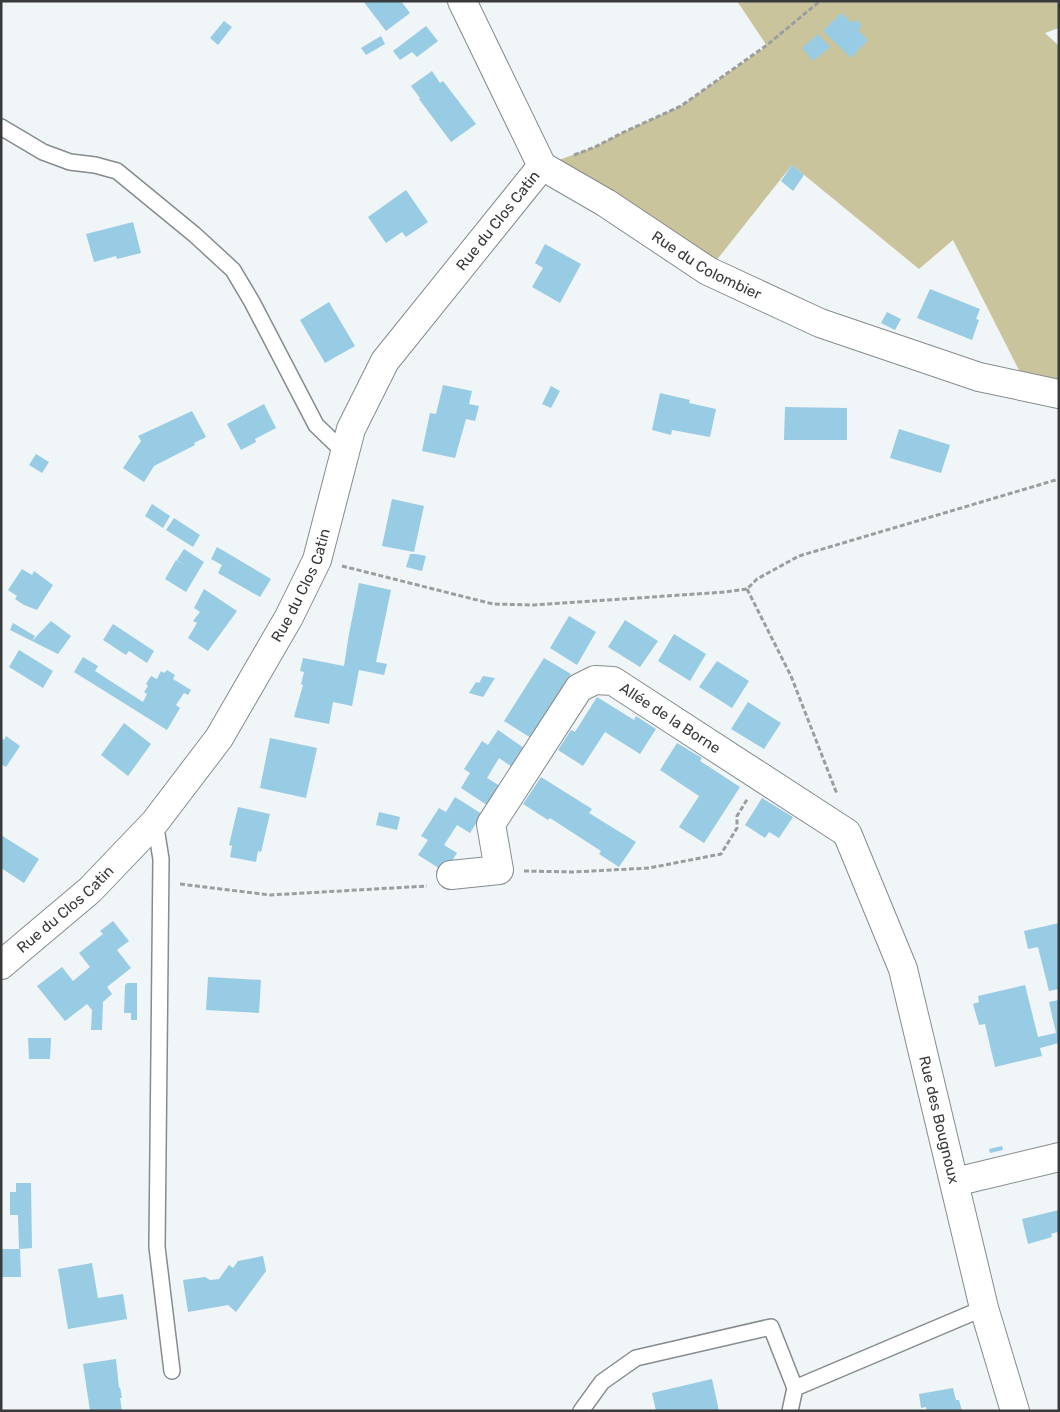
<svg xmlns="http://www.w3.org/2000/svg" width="1060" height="1412" font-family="Rubik,sans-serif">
  <rect width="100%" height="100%" fill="#f0f5f7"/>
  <path fill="#c9c49c" d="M737,1H1059V28L1045,33L1059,46V394L1028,388L953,240L919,269L792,165L708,271L542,166L595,147L624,132L681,106L767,46Z"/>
  <path fill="#98cbe4" d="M363,1H401L410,13L386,31Z
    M841,13L852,23L856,20L862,25L858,30L868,40L851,58L823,31Z
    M224,21L232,27L218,45L210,38Z
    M426,26L438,41L417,57L412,52L400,60L393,51Z
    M818,34L830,47L813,61L802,48Z
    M381,36L385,44L366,55L361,48Z
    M432,71L440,83L443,81L476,124L451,142L419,99L420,98L411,86Z
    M792,165L804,175L793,191L781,181Z
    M406,190L428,222L406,237L402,232L386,243L368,217Z
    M133,222L141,253L117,259L116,256L94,262L86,234Z
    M545,244L581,264L560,303L532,287L543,268L535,263Z
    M930,289L980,309L976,319L979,320L972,340L917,318Z
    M329,302L355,346L325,363L300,320Z
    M887,312L901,319L895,330L881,323Z
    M443,385L472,391L469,404L479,406L475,421L466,419L455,458L422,451L430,413L436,414Z
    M551,386L560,391L551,408L542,404Z
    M660,393L690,400L689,403L716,409L710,437L672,430L671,435L652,430Z
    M264,404L276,428L255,439L256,442L241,450L227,424Z
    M785,407L847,408V440H784Z
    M192,411L206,437L194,443L195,445L154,466L144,482L123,468L141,441L138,436Z
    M899,429L950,445L941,473L890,458Z
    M36,454L49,462L42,473L29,465Z
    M392,499L424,506L414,552L382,546Z
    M152,504L170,516L163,528L145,516Z
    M174,518L200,535L193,547L166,530Z
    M217,547L271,579L260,597L218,573L222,565L211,559Z
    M184,549L204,562L186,592L165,579L176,560L186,566L177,560Z
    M410,554H416L426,556L422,571L406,567Z
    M22,569L32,575L34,571L53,585L37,610L24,605L15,599L17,596L8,590Z
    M359,583L391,590L376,662L387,664L384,675L359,670L352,706L333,702L329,724L294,717L303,685L301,684L304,672L300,671L303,658L344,666L349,634Z
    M204,589L237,611L208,651L188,638L197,623L193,621L200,612L194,608Z
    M569,616L596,632L577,665L550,648Z
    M625,620L658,641L640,667L608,647Z
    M51,621L71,636L58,654L32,641Z
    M13,623L35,636L32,641L10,630Z
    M113,624L154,651L147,663L129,651L126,655L103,640Z
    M674,634L706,654L690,681L658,661Z
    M19,650L53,671L43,688L9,667Z
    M83,657L98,666L95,671L143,702L147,694L144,692L148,686L146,684L151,676L157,679L161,671L164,673L167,670L175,675L173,679L191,690L188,695L184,693L176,705L180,708L167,730L74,672Z
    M544,658L571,674L531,738L504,721Z
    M717,661L749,681L732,708L699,687Z
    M483,676L495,678L483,697L469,693L476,682L479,683Z
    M597,697L634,720L636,716L656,729L640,754L605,732L583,766L558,750L571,730L575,732Z
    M748,702L781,723L764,749L731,729Z
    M124,723L151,744L128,776L101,755Z
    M498,730L524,748L512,767L499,758L487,778L500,786L487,805L461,788L470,773L464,769L482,741L488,745Z
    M6,736L20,746L6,767L1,764V738L4,740Z
    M270,738L317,748L306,798L260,788Z
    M677,743L702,758L700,761L740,787L704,843L679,827L699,796L660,770Z
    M541,777L592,809L589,813L636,842L619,867L599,854L601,851L550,818L548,820L523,804Z
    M455,797L482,814L470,833L457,825L444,845L457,853L445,872L418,855L428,840L421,836L439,808L446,812Z
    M762,798L793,817L779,838L769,832L765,838L745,825Z
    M238,807L270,814L261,852L258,851L256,862L230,857L232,846L229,845Z
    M379,812L400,817L397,830L376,825Z
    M1,835L39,859L24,883L1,868Z
    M113,921L129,941L117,950L131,968L107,987L112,994L103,1002L102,1030H91L92,1010L87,1004L65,1021L37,986L62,967L73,981L90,967L79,953L103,934L100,931Z
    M1059,923V989L1049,991L1038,947L1028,949L1024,931Z
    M208,977L261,980L259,1013L206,1010Z
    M127,983H137V1020H131V1013H124L125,985Z
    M1025,985L1038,1037L1056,1033L1049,1002L1059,1000V1043L1040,1048L1042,1056L995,1067L985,1024L979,1025L973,1004L979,1002L978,996Z
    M28,1038H51L50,1059H29Z
    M1002,1146L1003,1150L990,1153L989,1149Z
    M16,1183H31L32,1248L20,1249L21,1277H1V1249H19L18,1215H10V1192H16Z
    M1059,1210V1237L1057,1232L1051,1234L1052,1237L1028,1244L1022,1219Z
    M263,1256L266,1271L236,1312L228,1305L188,1312L183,1280L205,1277L210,1280L219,1279L229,1265L233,1268L238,1261Z
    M92,1263L98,1298L123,1294L127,1319L68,1329L58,1269Z
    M116,1359L119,1388L120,1387L122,1398H120L122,1411H90L83,1364Z
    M712,1379L719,1411H656L652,1393Z
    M953,1388L956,1400H959L962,1411H927L926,1407L921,1408L919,1394Z"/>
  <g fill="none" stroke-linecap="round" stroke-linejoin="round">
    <g stroke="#868b8d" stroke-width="18">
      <path id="lane" d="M1,127L43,152L70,162L95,165L117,171L195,235L233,270L252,302L316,425L345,453
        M155,822L161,859L157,1247L172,1371
        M581,1411L602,1382L636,1358L771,1327L795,1388
        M790,1411L795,1388L984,1308"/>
    </g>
    <g stroke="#868b8d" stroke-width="30">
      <g id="street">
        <path id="s1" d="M462,1L542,166L606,203L708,271L820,323L979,377L1059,394"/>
        <path id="s2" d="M451,875L499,870L491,824L579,688L595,680L613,681L847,833L903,969L984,1308L1015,1411"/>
        <path id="s3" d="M1,965L90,890L155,822L219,738L289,617L317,560L351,429L385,361L542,166"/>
        <path d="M955,1182L1059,1157"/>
      </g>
    </g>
    <path stroke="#9a9e9f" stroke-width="3" stroke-dasharray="5 2.5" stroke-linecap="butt" d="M574,155L595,147L624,132L681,106L767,45L820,1
      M342,566L493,604L534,605L725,592L747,589L757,579L799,556L1059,479
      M747,589L791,676L837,794
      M524,871L573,872L649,868L721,854L737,828V816L748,798
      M180,884L270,895L427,886"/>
    <use href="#lane" stroke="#fff" stroke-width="15"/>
    <use href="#street" stroke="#fff" stroke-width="28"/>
  </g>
  <g text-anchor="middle" stroke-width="4.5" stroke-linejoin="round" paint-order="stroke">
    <g font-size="15" fill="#383a3b" stroke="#f0f5f7">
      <text dy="5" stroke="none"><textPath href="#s3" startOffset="911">Rue du Clos Catin</textPath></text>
      <text dy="5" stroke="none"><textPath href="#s1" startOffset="376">Rue du Colombier</textPath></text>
      <text dy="5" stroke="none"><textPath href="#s3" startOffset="490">Rue du Clos Catin</textPath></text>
      <text dy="5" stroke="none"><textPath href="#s2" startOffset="361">Allée de la Borne</textPath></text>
      <text dy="5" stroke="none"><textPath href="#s3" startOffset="85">Rue du Clos Catin</textPath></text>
      <text dy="5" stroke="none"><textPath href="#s2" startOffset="874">Rue des Bougnoux</textPath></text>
    </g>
  </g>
  <rect width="1060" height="1412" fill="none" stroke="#383a3b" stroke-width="5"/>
</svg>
